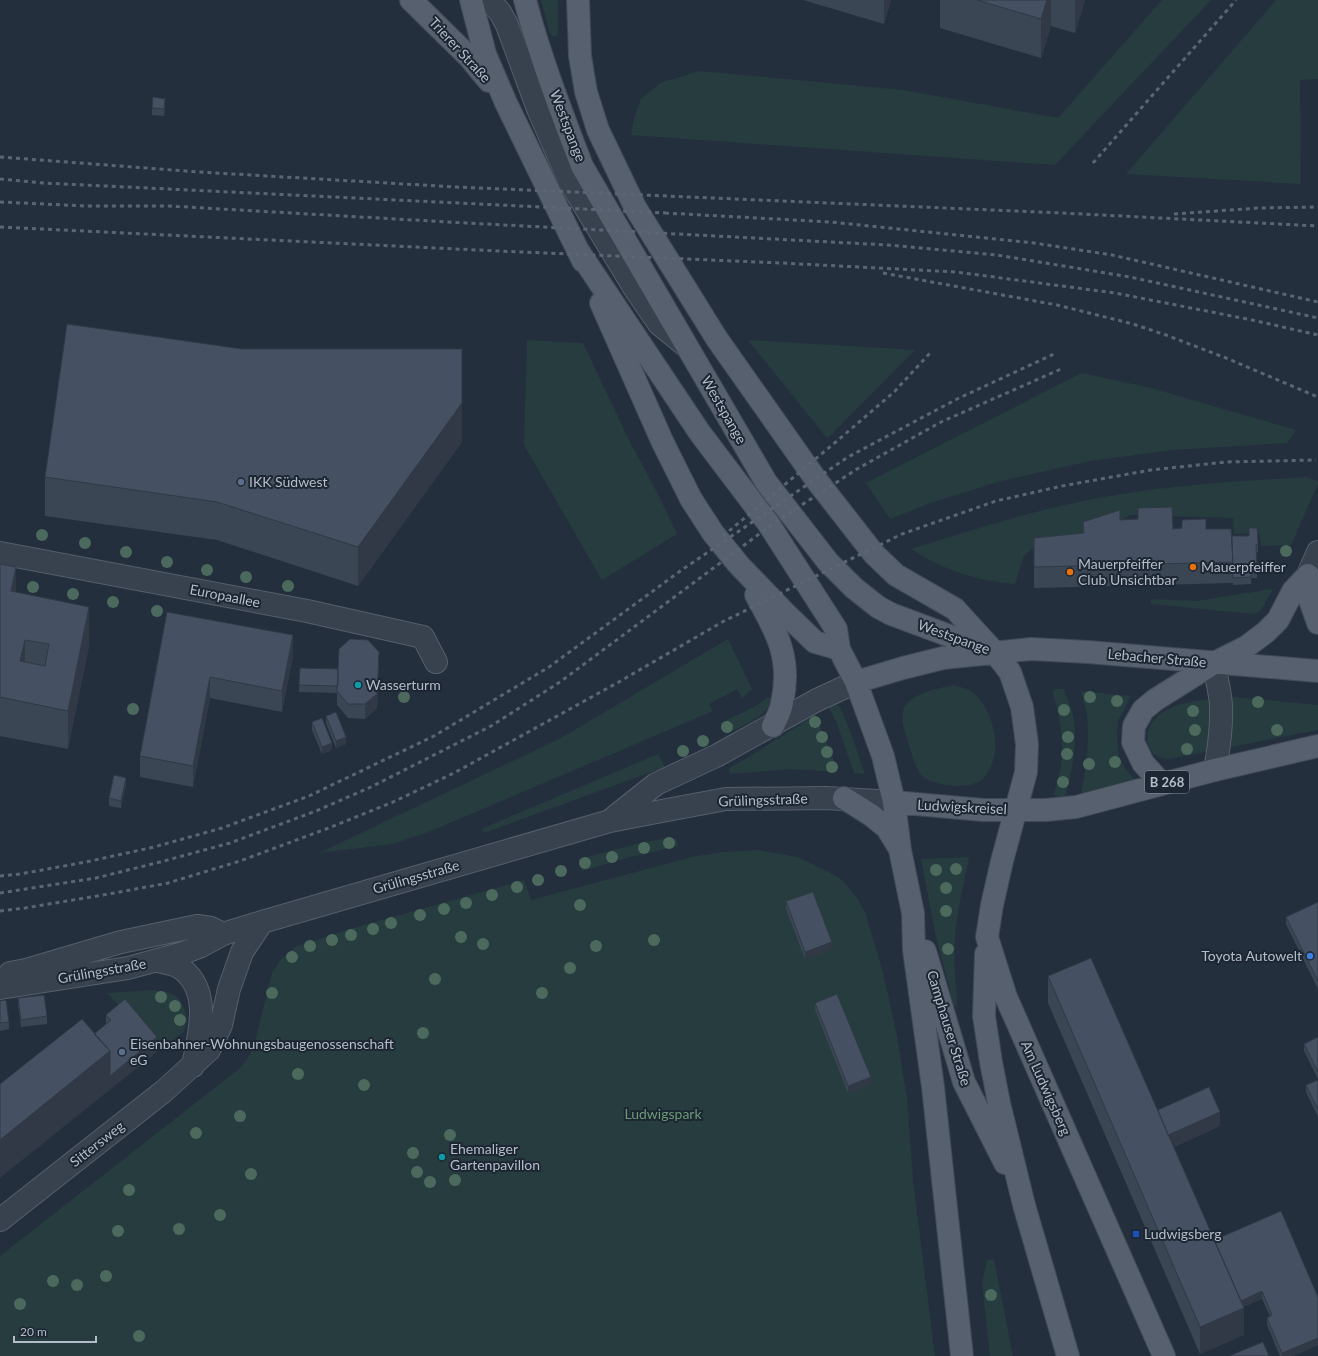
<svg xmlns="http://www.w3.org/2000/svg" width="1318" height="1356" font-family="Lato,sans-serif">
  <rect width="100%" height="100%" fill="#242f3e"/>
  <path fill="#263c3f" d="M541,0H558V34L554,37L550,34Z
    M1162,0H1211L1055,165L631,135L634,118L641,99L660,83L700,71L903,90L1058,118Z
    M1276,0H1318V79L1300,80L1301,184L1126,174Z
    M527,340L583,343L628,438L659,496L677,534L602,580L524,445Z
    M748,340L915,350L832,434L827,438Z
    M1082,373L1151,388L1296,430L1287,443L1173,450L1090,461L1001,481L930,503L890,519L866,483Z
    M1307,477L1318,481V484L1291,545L1261,546L1259,533L1234,534L1233,518L1130,515L1106,530L1045,537L1024,556L1015,584C977,581 943,570 911,549C978,528 1046,506 1116,495C1179,484 1243,481 1307,477Z
    M1271,589L1272,591L1260,611L1254,614L1151,604V599L1197,601Z
    M728,639L752,689L742,698L737,689L709,704L713,711L431,831L392,844L319,853L561,738Z
    M954,685C959,687 967,688 971,691C991,706 1002,743 991,766C989,769 986,776 983,779C970,790 935,787 922,776C915,768 912,755 909,745C906,736 901,722 903,712C906,694 939,688 954,685Z
    M1056,689H1064C1067,698 1072,707 1073,716C1078,743 1072,771 1065,797L1054,795C1055,787 1058,779 1060,771C1065,744 1060,717 1052,691Z
    M1081,691L1131,696L1118,721L1117,735L1119,758L1127,771L1136,781L1081,795C1086,768 1090,743 1087,716C1086,708 1083,699 1081,691Z
    M768,697L772,699C766,718 743,725 726,734L720,723C736,715 754,709 768,697Z
    M1235,697L1318,705V730L1169,759C1160,759 1153,755 1149,747C1146,739 1147,730 1152,723C1167,699 1209,700 1235,697Z
    M836,704L840,707L851,733L865,774L854,773L837,724L829,708Z
    M815,715L833,758L837,772L791,769L731,774L729,772V768L747,758Z
    M658,754L665,767L484,833L481,829Z
    M664,839H677L678,846L627,858L582,871L579,859L644,842Z
    M758,850L797,857L827,871L842,880L858,899L866,915L883,972L896,1031L907,1098L913,1180L935,1356H0V1256L240,1068L250,1055L256,1038L272,973L281,959L295,947L350,929L524,880L531,900L692,857L723,852Z
    M969,857C964,884 957,910 955,937C953,959 956,983 957,1005L954,1006L936,937L921,859Z
    M152,990C159,991 168,991 174,995C185,1003 191,1020 183,1032C178,1037 166,1044 160,1049L126,1008L120,1007L107,993Z
    M987,1260H994L1013,1356H990L982,1283Z"/>
  <g fill="none" stroke-linecap="round" stroke-linejoin="round">
    <g stroke="#565f6c" stroke-width="24">
      <path id="minor" d="M489,0L500,12L507,25L538,109L570,182L635,289L659,324L686,346
        M0,553L307,611L423,637L436,662
        M1308,575L1318,552
        M1214,663C1216,677 1220,691 1221,705C1222,727 1219,748 1215,770
        M612,819L656,784L716,756L817,700L856,682
        M158,961C165,963 176,964 182,969C212,992 199,1035 193,1066
        M10,973L26,970L121,942L197,926L211,928L223,934
        M0,988L128,968L183,953L201,946L223,934L262,922L610,821L667,810L726,799L826,798L894,802
        M0,1220L164,1091L209,1050L221,1025L229,989L242,952L262,922"/>
    </g>
    <g stroke="#414a57" stroke-width="24">
      <path id="major" d="M411,0L470,58L489,81
        M471,0L485,54L506,103L583,261
        M525,0C540,57 561,111 582,166L766,482L828,562L854,588L878,607L891,614L993,652
        M578,0L580,56L586,92L598,130L635,207L717,339L817,481L874,554L896,575L955,609L996,654L1010,672L1022,707L1027,744L1026,772L1002,861L992,905L987,937L1006,997L1164,1356
        M577,249L700,433L768,523L836,629L839,649L856,682L883,756L894,802L900,850L913,913L914,950L933,1087L962,1356
        M601,303L663,443L691,499L713,533L738,564L788,616L815,642L839,649
        M1308,575L1309,597L1318,623
        M756,595C777,632 792,659 782,703C781,711 776,719 773,726
        M856,682L903,668L943,658L1031,649L1088,652L1318,671
        M1162,784L1143,763L1133,742L1134,726L1143,710L1155,700L1214,663L1246,647L1266,632L1278,620L1293,591L1308,575
        M844,798L871,815L887,828L898,846
        M894,802L983,810H1046L1076,807L1215,770L1318,746
        M925,951L964,1082L1005,1163
        M986,954L984,1016L991,1062L999,1103L1024,1205L1068,1356"/>
    </g>
    <use href="#minor" stroke="#38414e" stroke-width="22"/>
    <use href="#major" stroke="#56606e" stroke-width="22"/>
    <path stroke="#5a6575" stroke-width="3" stroke-dasharray="4 4" stroke-linecap="butt" d="M0,157L199,172L456,187L1062,213L1318,226
      M1093,163L1236,0
      M0,179L43,183L666,213
      M0,202L86,206H169L466,223L888,245L997,255L1130,277L1318,318
      M665,213L831,222L1034,243L1112,255L1318,302
      M1174,214L1259,208L1318,207
      M0,227L498,251L781,263L956,272L1115,293L1252,320L1318,335
      M883,273L1057,305L1133,324L1166,335L1226,358L1318,397
      M723,536L837,441L894,392L931,352
      M0,876L20,874L86,862L154,847L222,828L309,796L434,736L549,667L683,569L848,457L957,399L1054,354
      M0,893L96,878L160,862L230,843L316,811L371,787L491,726L560,682L774,523L857,469L941,422L1061,369
      M0,911L25,908L109,894L168,883L240,861L326,829L393,802L454,773L617,683L724,621L902,534L996,501L1062,486L1151,470L1226,462L1316,460"/>
  </g>
  <g fill="#4b6a5d">
    <circle cx="42" cy="535" r="6"/>
    <circle cx="85" cy="543" r="6"/>
    <circle cx="1286" cy="551" r="6"/>
    <circle cx="126" cy="552" r="6"/>
    <circle cx="167" cy="562" r="6"/>
    <circle cx="207" cy="570" r="6"/>
    <circle cx="246" cy="577" r="6"/>
    <circle cx="288" cy="586" r="6"/>
    <circle cx="33" cy="587" r="6"/>
    <circle cx="73" cy="594" r="6"/>
    <circle cx="113" cy="602" r="6"/>
    <circle cx="157" cy="611" r="6"/>
    <circle cx="404" cy="697" r="6"/>
    <circle cx="1090" cy="697" r="6"/>
    <circle cx="1117" cy="701" r="6"/>
    <circle cx="1258" cy="702" r="6"/>
    <circle cx="133" cy="709" r="6"/>
    <circle cx="1064" cy="710" r="6"/>
    <circle cx="1193" cy="711" r="6"/>
    <circle cx="815" cy="722" r="6"/>
    <circle cx="727" cy="727" r="6"/>
    <circle cx="1195" cy="730" r="6"/>
    <circle cx="1277" cy="730" r="6"/>
    <circle cx="822" cy="737" r="6"/>
    <circle cx="1068" cy="737" r="6"/>
    <circle cx="703" cy="741" r="6"/>
    <circle cx="1187" cy="749" r="6"/>
    <circle cx="683" cy="751" r="6"/>
    <circle cx="827" cy="752" r="6"/>
    <circle cx="1067" cy="754" r="6"/>
    <circle cx="1115" cy="762" r="6"/>
    <circle cx="1089" cy="764" r="6"/>
    <circle cx="832" cy="767" r="6"/>
    <circle cx="1063" cy="782" r="6"/>
    <circle cx="669" cy="843" r="6"/>
    <circle cx="644" cy="848" r="6"/>
    <circle cx="612" cy="857" r="6"/>
    <circle cx="585" cy="863" r="6"/>
    <circle cx="956" cy="869" r="6"/>
    <circle cx="936" cy="870" r="6"/>
    <circle cx="561" cy="871" r="6"/>
    <circle cx="538" cy="880" r="6"/>
    <circle cx="517" cy="887" r="6"/>
    <circle cx="946" cy="888" r="6"/>
    <circle cx="492" cy="895" r="6"/>
    <circle cx="466" cy="903" r="6"/>
    <circle cx="580" cy="905" r="6"/>
    <circle cx="444" cy="909" r="6"/>
    <circle cx="946" cy="911" r="6"/>
    <circle cx="420" cy="915" r="6"/>
    <circle cx="391" cy="923" r="6"/>
    <circle cx="373" cy="929" r="6"/>
    <circle cx="351" cy="935" r="6"/>
    <circle cx="461" cy="937" r="6"/>
    <circle cx="332" cy="940" r="6"/>
    <circle cx="654" cy="940" r="6"/>
    <circle cx="483" cy="944" r="6"/>
    <circle cx="310" cy="946" r="6"/>
    <circle cx="596" cy="946" r="6"/>
    <circle cx="948" cy="949" r="6"/>
    <circle cx="292" cy="957" r="6"/>
    <circle cx="570" cy="968" r="6"/>
    <circle cx="435" cy="979" r="6"/>
    <circle cx="272" cy="993" r="6"/>
    <circle cx="542" cy="993" r="6"/>
    <circle cx="161" cy="997" r="6"/>
    <circle cx="175" cy="1006" r="6"/>
    <circle cx="180" cy="1020" r="6"/>
    <circle cx="423" cy="1033" r="6"/>
    <circle cx="298" cy="1074" r="6"/>
    <circle cx="364" cy="1085" r="6"/>
    <circle cx="240" cy="1116" r="6"/>
    <circle cx="196" cy="1133" r="6"/>
    <circle cx="450" cy="1135" r="6"/>
    <circle cx="413" cy="1153" r="6"/>
    <circle cx="417" cy="1172" r="6"/>
    <circle cx="251" cy="1174" r="6"/>
    <circle cx="455" cy="1180" r="6"/>
    <circle cx="430" cy="1182" r="6"/>
    <circle cx="129" cy="1190" r="6"/>
    <circle cx="220" cy="1215" r="6"/>
    <circle cx="179" cy="1229" r="6"/>
    <circle cx="118" cy="1231" r="6"/>
    <circle cx="106" cy="1276" r="6"/>
    <circle cx="53" cy="1281" r="6"/>
    <circle cx="77" cy="1285" r="6"/>
    <circle cx="991" cy="1295" r="6"/>
    <circle cx="20" cy="1304" r="6"/>
    <circle cx="139" cy="1336" r="6"/>
  </g>
  <path fill="#3b4654" d="M803,0H891L884,24Z
    M940,0H1085L1075,33L1051,26L1041,58L940,28Z
    M165,106L164,116L152,115V108Z
    M462,442L358,586L217,540L45,516V477Z
    M1120,520L1173,529L1182,528V520L1206,529L1232,536H1249V528L1258,544V552H1256L1257,578H1251V584L1233,585V582V583L1034,588V538L1083,533V522Z
    M0,564L16,592L89,646L68,749L0,736Z
    M167,612L293,656L282,712L210,698L193,787L140,777V756Z
    M379,666L377,708L365,719L348,718L337,705V693L299,692V685L338,669Z
    M326,716L346,744L336,748L326,723Z
    M312,722L332,750L322,754L312,730Z
    M126,785L121,808L109,806V798Z
    M786,901L832,949L805,959L786,909Z
    M1318,902V989L1286,924V917Z
    M1048,976L1158,1110L1220,1126L1174,1147L1214,1240L1318,1297V1345L1293,1356H1280L1267,1325V1318L1270,1316L1262,1299L1243,1307L1244,1335L1200,1354L1048,1003Z
    M18,998L47,1016V1024L21,1027L18,1005Z
    M0,1001L9,1022V1029L0,1031Z
    M815,1003L871,1084L848,1093L815,1010Z
    M106,1015L157,1052L94,1034L106,1024Z
    M1318,1037V1079L1304,1051V1044Z
    M1318,1080V1117L1306,1092V1085Z"/>
  <path fill="#303945" d="M884,0H891L884,24Z
    M1047,0H1051V26L1041,58V19Z
    M1075,0H1085L1075,33Z
    M165,99V106L164,116V109Z
    M462,349V442L358,586V547Z
    M16,567V606L11,591Z
    M89,607V646L68,749V711Z
    M293,635V656L282,712V691Z
    M25,640V678L20,661Z
    M379,652L377,708L365,719V704Z
    M210,677V698L193,787V766Z
    M346,737V744L336,748V741Z
    M332,743V750L322,754V747Z
    M126,778V785L121,808V801Z
    M832,942V949L805,959V952Z
    M157,1037V1052L0,1178V1140L110,1051Z
    M871,1077V1084L848,1093V1086Z
    M1220,1112V1126L1164,1151V1137Z
    M1262,1291V1299L1233,1311V1304Z
    M1244,1308V1335L1200,1354V1327Z
    M1318,1338V1345L1293,1356H1282V1353Z"/>
  <path fill="#455162" stroke="#303945" fill-rule="evenodd" d="M977,0H1047L1041,19Z
    M153,97L165,99L164,109L152,108Z
    M67,324L242,349H462V403L358,547L217,502L45,477Z
    M1172,507L1173,529L1182,528V520L1206,519V529H1231L1233,562L1034,567V538L1084,533L1083,522L1120,510V520L1138,519V508Z
    M1249,528H1257L1258,544L1256,545L1257,571H1251V577L1233,578L1232,536H1249Z
    M0,564L16,567L11,591L89,607L68,711L0,697ZM25,640L49,644L45,666L20,661Z
    M167,612L293,635L282,691L210,677L193,766L140,756Z
    M350,639L368,640L379,652L377,694L365,704H348L337,691L339,649Z
    M300,668L338,669V686L299,685Z
    M336,712L346,737L336,741L326,716Z
    M322,718L332,743L322,747L312,722Z
    M114,775L126,778L121,801L109,798Z
    M813,892L832,942L805,952L786,901Z
    M1318,902V981L1286,917Z
    M1091,958L1244,1308L1200,1327L1048,976Z
    M837,994L871,1077L848,1086L815,1003Z
    M44,995L47,1016L21,1020L18,998Z
    M125,999L157,1037L110,1076V1051L94,1034L111,1020L106,1015Z
    M6,1000L9,1022L0,1023V1001Z
    M82,1019L110,1051L0,1140V1084Z
    M1318,1037V1072L1304,1044Z
    M1318,1080V1110L1306,1085Z
    M1209,1087L1220,1112L1168,1135L1158,1110Z
    M1281,1211L1318,1297V1338L1282,1353L1267,1318L1272,1315L1262,1291L1241,1301L1214,1240Z
    M1263,1342L1269,1356H1229Z"/>
  <g fill="#5c6f8a" stroke="#1d2633" stroke-width="1.5">
    <circle cx="241" cy="482" r="4"/>
    <circle cx="122" cy="1052" r="4"/>
  </g>
  <g fill="#e8710a" stroke="#1d2633" stroke-width="1.5">
    <circle cx="1193" cy="567" r="4"/>
    <circle cx="1070" cy="572" r="4"/>
  </g>
  <g fill="#0f9aa8" stroke="#1d2633" stroke-width="1.5">
    <circle cx="358" cy="685" r="4"/>
    <circle cx="442" cy="1157" r="4"/>
  </g>
  <circle fill="#3f7fe0" stroke="#1d2633" stroke-width="1.5" cx="1310" cy="956" r="4"/>
  <rect fill="#1a4fb4" stroke="#1d2633" stroke-width="1.5" x="1132" y="1230" width="8" height="8" rx="2"/>
  <g text-anchor="middle" stroke-width="4" stroke-linejoin="round" paint-order="stroke">
    <rect fill="#1d2633" stroke="#878f9c" stroke-width="1" x="1145" y="771" width="44" height="22" rx="3"/>
    <g font-size="13" font-weight="bold" fill="#b4bcc9">
      <text x="1167" y="787">B 268</text>
    </g>
    <g font-size="14" fill="#b4bcc9" stroke="#1d2633">
      <text transform="translate(460 50) rotate(47)" y="5">Trierer Straße</text>
      <text transform="translate(568 126) rotate(69)" y="5">Westspange</text>
      <text transform="translate(724 410) rotate(60)" y="5">Westspange</text>
      <text transform="translate(225 596) rotate(11)" y="5">Europaallee</text>
      <text transform="translate(954 637) rotate(20)" y="5">Westspange</text>
      <text transform="translate(1157 658) rotate(5)" y="5">Lebacher Straße</text>
      <text transform="translate(763 800) rotate(-2)" y="5">Grülingsstraße</text>
      <text transform="translate(962 807) rotate(3)" y="5">Ludwigskreisel</text>
      <text transform="translate(416 877) rotate(-16)" y="5">Grülingsstraße</text>
      <text transform="translate(102 971) rotate(-10)" y="5">Grülingsstraße</text>
      <text transform="translate(949 1028) rotate(73)" y="5">Camphauser Straße</text>
      <text transform="translate(1046 1088) rotate(66)" y="5">Am Ludwigsberg</text>
      <text transform="translate(97 1144) rotate(-38)" y="5">Sittersweg</text>
    </g>
    <g font-size="14" fill="#b4bcc9" stroke="#1d2633" text-anchor="start">
      <text x="249" y="487">IKK Südwest</text>
      <text x="1078" y="569">Mauerpfeiffer<tspan x="1078" dy="16">Club Unsichtbar</tspan></text>
      <text x="1201" y="572">Mauerpfeiffer</text>
      <text x="366" y="690">Wasserturm</text>
      <text x="1302" y="961" text-anchor="end">Toyota Autowelt</text>
      <text x="130" y="1049">Eisenbahner-Wohnungsbaugenossenschaft<tspan x="130" dy="16">eG</tspan></text>
      <text x="450" y="1154">Ehemaliger<tspan x="450" dy="16">Gartenpavillon</tspan></text>
      <text x="1144" y="1239">Ludwigsberg</text>
    </g>
    <g font-size="14" fill="#6b9a76" stroke="#1d2633">
      <text x="663" y="1119">Ludwigspark</text>
    </g>
  </g>
  <path d="M14 1336v6h82v-6" fill="none" stroke="#b4bcc9" stroke-width="2"/>
  <text x="20" y="1336" font-size="12" fill="#b4bcc9" stroke="#1d2633" stroke-width="3" paint-order="stroke">20 m</text>
</svg>
